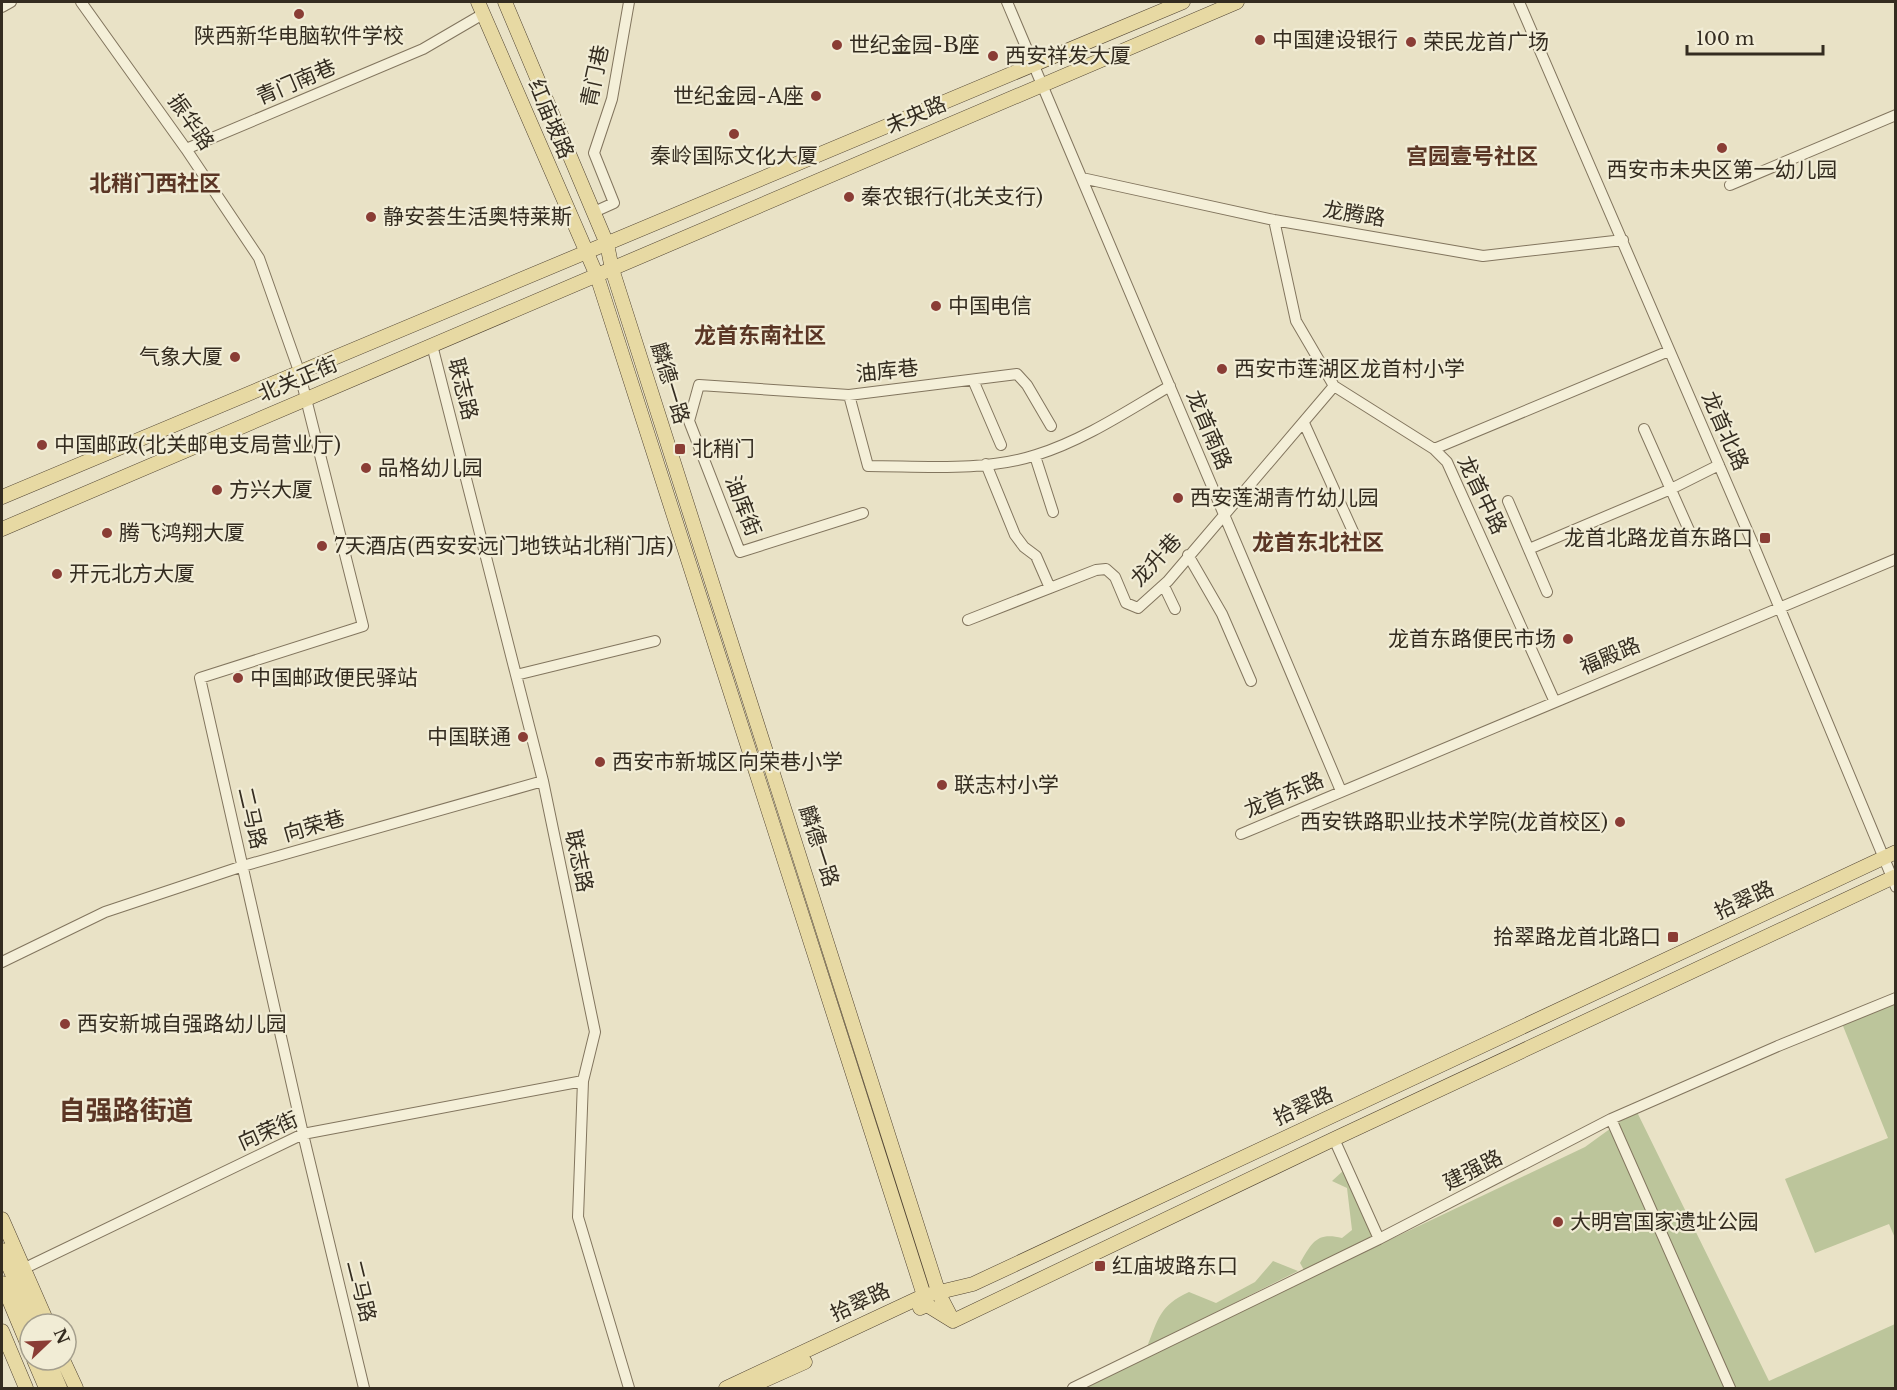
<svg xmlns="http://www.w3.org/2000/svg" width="1897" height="1390" font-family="'Libre Baskerville','Noto Sans SC',serif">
  <rect width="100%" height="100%" fill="#e9e2c6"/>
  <path fill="#bcc59b" d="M1895,999V1238L1889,1224L1815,1253L1785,1179L1888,1138L1841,1021Z
    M1636,1110L1769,1381L1895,1324V1388H1078L1585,1147Z
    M1344,1170L1374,1236L1304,1270L1300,1263C1312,1243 1316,1232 1342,1238L1352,1230L1347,1188L1332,1181Z
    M1273,1261L1298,1271L1147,1347C1158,1319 1160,1305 1189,1292L1216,1303L1255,1282Z"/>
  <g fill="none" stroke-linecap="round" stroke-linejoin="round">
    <g stroke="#82755e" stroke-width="12">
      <path id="minor" d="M81,2L186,149L259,258L299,371L363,626L200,678L303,1134L364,1388
        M1007,2L1341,791
        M1519,2L1753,544L1896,887
        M2,7L11,2
        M186,149L423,49L483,14
        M1082,178L1274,220L1483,256L1623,240
        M1730,185L1896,115
        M594,212L614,203L594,153L612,99L629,2
        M1274,220L1296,321L1334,386L1434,449L1447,462L1554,700
        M432,345L543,781L595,1032L583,1081L578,1217L629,1388
        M973,380L1001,445
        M849,395L868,466C922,466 984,472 1036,455C1084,440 1127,411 1170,386
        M1304,423L1360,547
        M1644,429L1692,537
        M1434,449L1669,351
        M1035,456L1053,512
        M986,464L1015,535L1024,547L1036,556L1050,588
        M1508,501L1547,592
        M863,513L740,552L689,421L699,385L849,395L1017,374L1027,385L1051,426
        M1529,549L1671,489L1719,465
        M1188,555L1222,614L1251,681
        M1164,586L1175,609
        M968,620L1096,570L1106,569L1115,577L1126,603L1138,608L1168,581L1334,386
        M516,675L655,641
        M1241,834L1896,559
        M2,962L105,912L243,866L543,781
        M1611,1119L1730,1388
        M1334,1139L1379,1239
        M23,1269L303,1134L583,1081
        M1073,1388L1379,1239L1611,1119L1778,1046L1896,998"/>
    </g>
    <g stroke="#504332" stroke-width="15">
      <path id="major" d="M478,2L597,276L927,1305
        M505,2L607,244L612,269L939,1294L953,1321
        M2,497L1183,2
        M2,529L1237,2
        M2,1219L48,1324
        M2,1250L33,1324
        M2,1283L30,1350
        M920,1308L927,1305L953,1321L1334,1139L1896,876
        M2,1331L26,1388
        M34,1360L46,1388
        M48,1360L60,1388
        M63,1360L76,1388
        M726,1388L923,1296L973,1284L1896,852
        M747,1388L805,1362"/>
    </g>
    <use href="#minor" stroke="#f4efd8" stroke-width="10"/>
    <use href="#major" stroke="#e7d9a3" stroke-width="14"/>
  </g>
  <g fill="#8a3d35" stroke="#f1ecd5" stroke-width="2">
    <circle cx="299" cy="14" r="6"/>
    <circle cx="1260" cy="40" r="6"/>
    <circle cx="1411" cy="42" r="6"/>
    <circle cx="837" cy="45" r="6"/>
    <circle cx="993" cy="56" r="6"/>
    <circle cx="816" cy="96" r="6"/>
    <circle cx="734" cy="134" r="6"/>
    <circle cx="1722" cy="148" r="6"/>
    <circle cx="849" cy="197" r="6"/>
    <circle cx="371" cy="217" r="6"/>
    <circle cx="936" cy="306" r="6"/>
    <circle cx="235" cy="357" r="6"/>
    <circle cx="1222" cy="369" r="6"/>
    <circle cx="42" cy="445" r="6"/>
    <rect x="674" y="443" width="12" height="12" rx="3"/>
    <circle cx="366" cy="468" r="6"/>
    <circle cx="217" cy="490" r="6"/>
    <circle cx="1178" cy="498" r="6"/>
    <circle cx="107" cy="533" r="6"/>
    <rect x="1759" y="532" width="12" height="12" rx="3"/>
    <circle cx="322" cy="546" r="6"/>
    <circle cx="57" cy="574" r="6"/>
    <circle cx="1568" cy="639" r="6"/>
    <circle cx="238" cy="678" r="6"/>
    <circle cx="523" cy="737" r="6"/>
    <circle cx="600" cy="762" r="6"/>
    <circle cx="942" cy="785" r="6"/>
    <circle cx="1620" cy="822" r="6"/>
    <rect x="1667" y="931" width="12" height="12" rx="3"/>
    <circle cx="65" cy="1024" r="6"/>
    <circle cx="1558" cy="1222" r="6"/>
    <rect x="1094" y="1260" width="12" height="12" rx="3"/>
  </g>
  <g text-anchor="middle" stroke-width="4.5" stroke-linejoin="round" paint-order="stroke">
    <g font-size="21" fill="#342c20" stroke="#f1ecd5" text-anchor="start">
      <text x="299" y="43" text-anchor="middle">陕西新华电脑软件学校</text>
      <text x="1272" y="47">中国建设银行</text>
      <text x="1423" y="49">荣民龙首广场</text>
      <text x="849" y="52">世纪金园-B座</text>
      <text x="1005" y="63">西安祥发大厦</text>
      <text x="804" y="103" text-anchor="end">世纪金园-A座</text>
      <text x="734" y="163" text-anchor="middle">秦岭国际文化大厦</text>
      <text x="1722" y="177" text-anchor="middle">西安市未央区第一幼儿园</text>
      <text x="861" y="204">秦农银行(北关支行)</text>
      <text x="383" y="224">静安荟生活奥特莱斯</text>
      <text x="948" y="313">中国电信</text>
      <text x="223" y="364" text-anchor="end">气象大厦</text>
      <text x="1234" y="376">西安市莲湖区龙首村小学</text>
      <text x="54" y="452">中国邮政(北关邮电支局营业厅)</text>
      <text x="692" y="456">北稍门</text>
      <text x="378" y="475">品格幼儿园</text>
      <text x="229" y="497">方兴大厦</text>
      <text x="1190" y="505">西安莲湖青竹幼儿园</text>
      <text x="119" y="540">腾飞鸿翔大厦</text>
      <text x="1753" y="545" text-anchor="end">龙首北路龙首东路口</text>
      <text x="334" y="553">7天酒店(西安安远门地铁站北稍门店)</text>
      <text x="69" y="581">开元北方大厦</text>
      <text x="1556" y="646" text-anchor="end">龙首东路便民市场</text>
      <text x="250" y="685">中国邮政便民驿站</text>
      <text x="511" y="744" text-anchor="end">中国联通</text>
      <text x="612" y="769">西安市新城区向荣巷小学</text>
      <text x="954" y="792">联志村小学</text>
      <text x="1608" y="829" text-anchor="end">西安铁路职业技术学院(龙首校区)</text>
      <text x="1661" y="944" text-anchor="end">拾翠路龙首北路口</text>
      <text x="77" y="1031">西安新城自强路幼儿园</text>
      <text x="1570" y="1229">大明宫国家遗址公园</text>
      <text x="1112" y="1273">红庙坡路东口</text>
    </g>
    <g font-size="21" fill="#342c20" stroke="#f1ecd5">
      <text transform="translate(595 76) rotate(-78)" y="7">青门巷</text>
      <text transform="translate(296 82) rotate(-23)" y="7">青门南巷</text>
      <text transform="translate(916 115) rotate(-23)" y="7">未央路</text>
      <text transform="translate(551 119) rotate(67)" y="7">红庙坡路</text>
      <text transform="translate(191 122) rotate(55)" y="7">振华路</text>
      <text transform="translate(1354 214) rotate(9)" y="7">龙腾路</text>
      <text transform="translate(887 371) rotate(-6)" y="7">油库巷</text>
      <text transform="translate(298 379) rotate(-23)" y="7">北关正街</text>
      <text transform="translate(670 383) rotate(73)" y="7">麟德一路</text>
      <text transform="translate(463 389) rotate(76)" y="7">联志路</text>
      <text transform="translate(1209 430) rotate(67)" y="7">龙首南路</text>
      <text transform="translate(1725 431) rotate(66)" y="7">龙首北路</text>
      <text transform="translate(1482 495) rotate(64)" y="7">龙首中路</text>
      <text transform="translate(743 506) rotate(69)" y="7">油库街</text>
      <text transform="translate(1156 560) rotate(-47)" y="7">龙升巷</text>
      <text transform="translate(1610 656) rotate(-23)" y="7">福殿路</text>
      <text transform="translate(1284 795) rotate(-23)" y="7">龙首东路</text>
      <text transform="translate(252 818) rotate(77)" y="7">二马路</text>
      <text transform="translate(314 826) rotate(-16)" y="7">向荣巷</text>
      <text transform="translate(819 846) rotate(72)" y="7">麟德一路</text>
      <text transform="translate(579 861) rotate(78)" y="7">联志路</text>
      <text transform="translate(1744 900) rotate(-25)" y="7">拾翠路</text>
      <text transform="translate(1303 1106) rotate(-25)" y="7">拾翠路</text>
      <text transform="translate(268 1131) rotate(-24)" y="7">向荣街</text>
      <text transform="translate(1473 1170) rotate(-27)" y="7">建强路</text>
      <text transform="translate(361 1291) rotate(76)" y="7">二马路</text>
      <text transform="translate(860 1302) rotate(-25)" y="7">拾翠路</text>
    </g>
    <g font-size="22" font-weight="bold" fill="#5b3625" stroke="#f1ecd5">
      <text x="1472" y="164">宫园壹号社区</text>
      <text x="155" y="191">北稍门西社区</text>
      <text x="760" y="343">龙首东南社区</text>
      <text x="1318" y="550">龙首东北社区</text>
    </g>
    <g font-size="27" font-weight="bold" fill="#5b3625" stroke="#f1ecd5">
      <text x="126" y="1120">自强路街道</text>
    </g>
  </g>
  <rect width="1897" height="1390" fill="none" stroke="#342c20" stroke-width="6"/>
  <g transform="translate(48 1342) rotate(67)"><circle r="28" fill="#f1ecd5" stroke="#a59f8d" stroke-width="1.5"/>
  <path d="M0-4.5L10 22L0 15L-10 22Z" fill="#8a3d35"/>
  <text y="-9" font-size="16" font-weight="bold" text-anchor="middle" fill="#342c20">N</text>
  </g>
  <path d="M1687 45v9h136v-9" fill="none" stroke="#342c20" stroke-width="3"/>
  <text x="1696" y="45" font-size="18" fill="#342c20" stroke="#f1ecd5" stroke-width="4.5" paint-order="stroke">100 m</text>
</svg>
